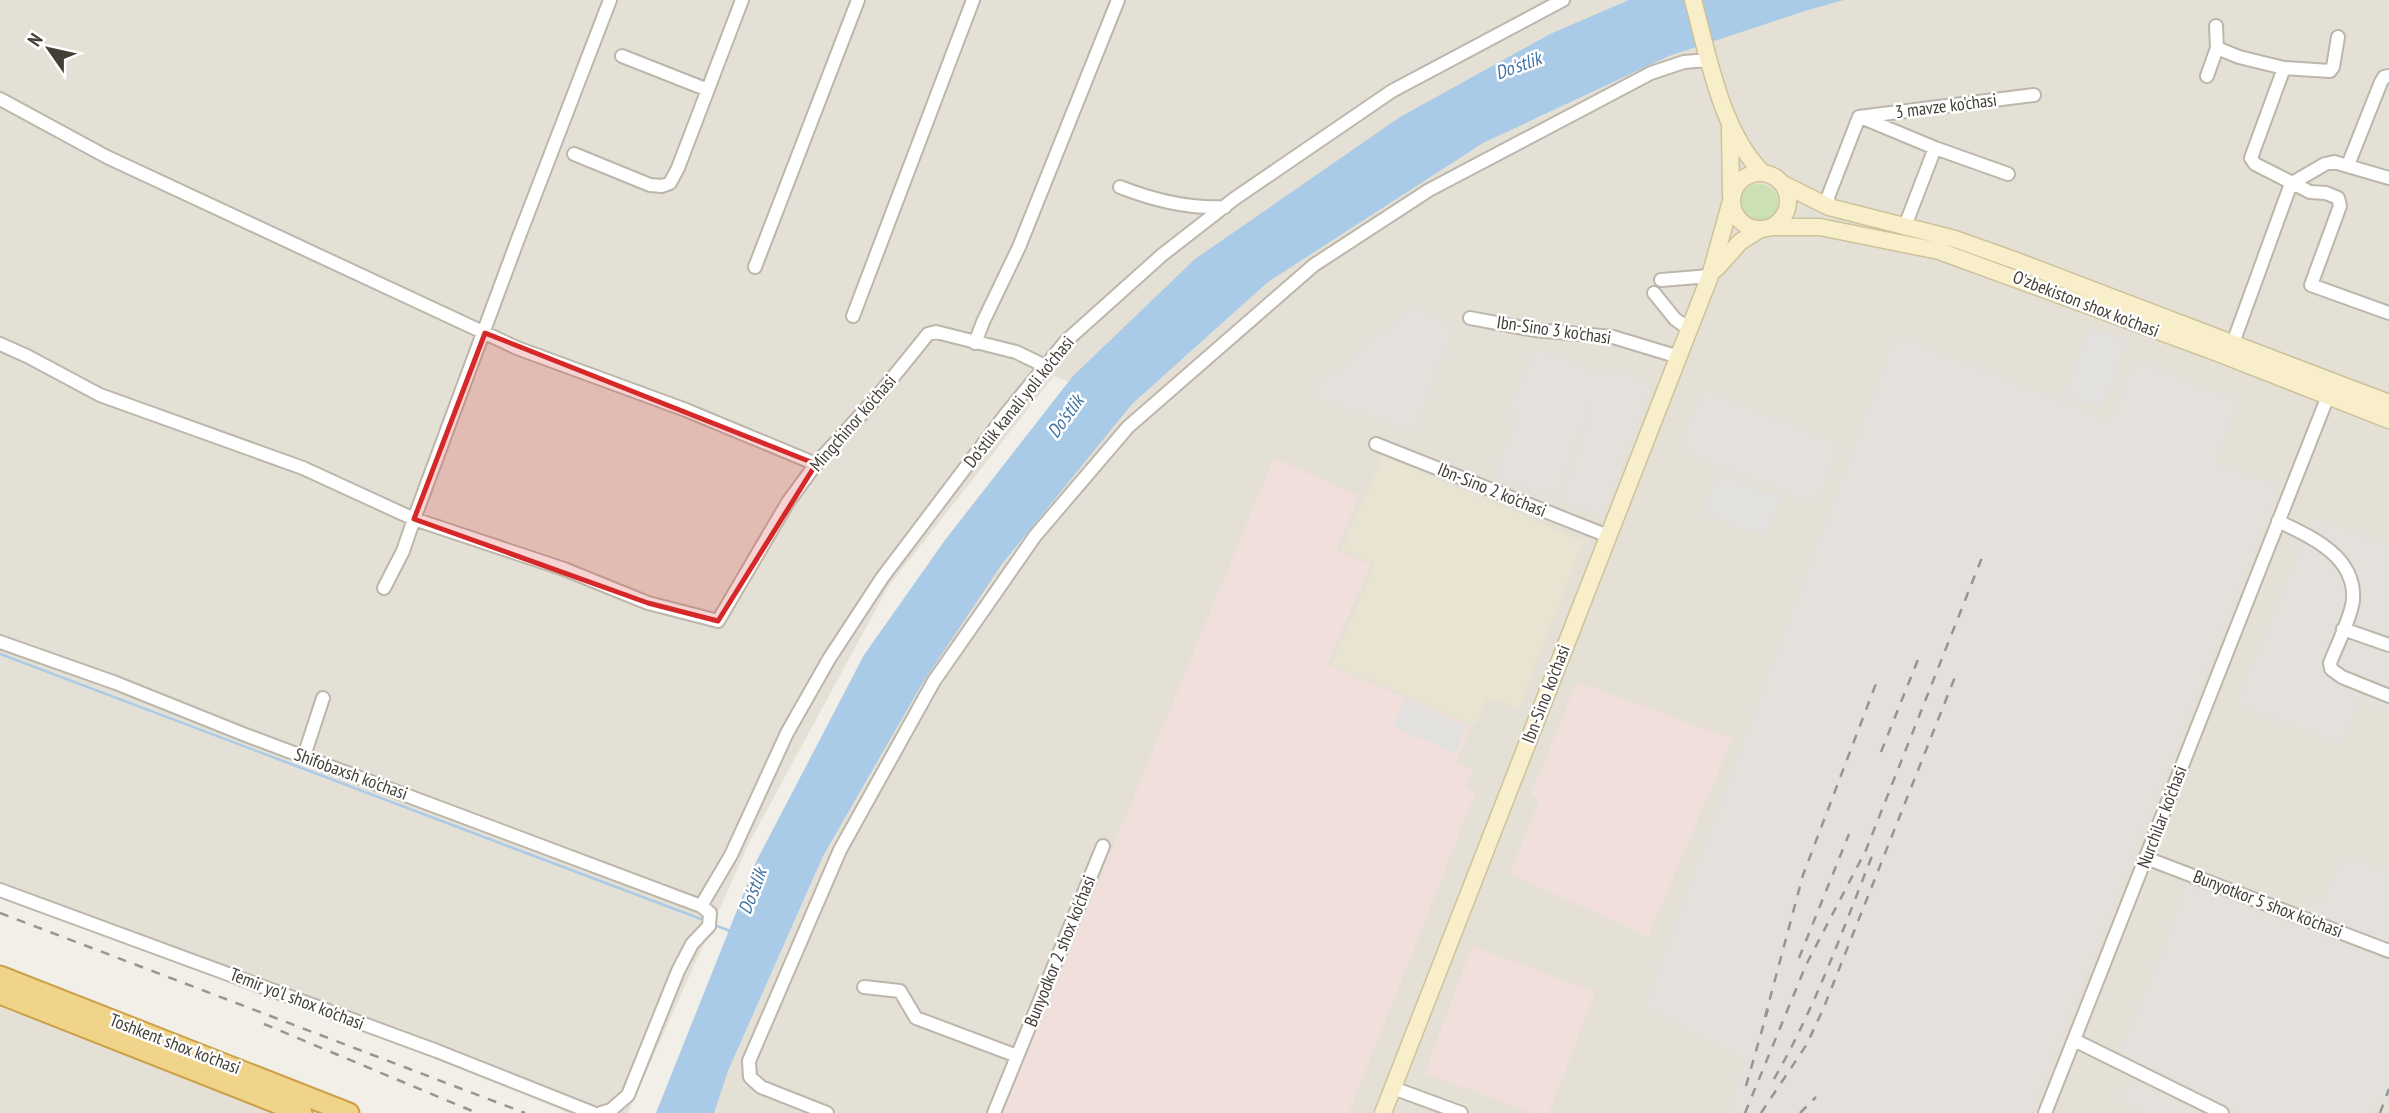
<svg xmlns="http://www.w3.org/2000/svg" width="2389" height="1113" font-family="'PT Sans Narrow',sans-serif">
  <rect width="100%" height="100%" fill="#f1efe7"/>
  <path fill="#e5e0d6" d="M0,0H2389V1113H677L765,879L1095,392L1054,376L888,587L749,843L628,1113H569L0,883Z
    M0,986L332,1113H0Z"/>
  <path fill="#e4e0db" d="M1411,307L1455,325L1415,432L1306,395Z
    M1895,334L2110,419L2134,359L2240,400L2216,462L2281,485L2032,1113H1727L1744,1062L1643,1007Z
    M1534,348L1602,372L1604,367L1653,383L1603,518L1560,501L1590,407L1556,499L1497,478L1499,460L1517,416L1507,410Z
    M1702,388L1841,444L1816,506L1678,451Z
    M2313,515L2389,546V712L2360,701L2342,747L2235,704Z
    M2341,854L2389,872V1101L2379,1098L2373,1113H2238L2119,1052L2167,937L2186,883L2298,927L2310,899L2322,903Z
    M2131,1076L2207,1113H2139L2140,1110L2120,1100Z"/>
  <path fill="#e9e3d2" d="M1383,456L1583,541L1518,709L1487,697L1475,725L1332,664L1375,564L1342,549Z"/>
  <path fill="#f1dfdb" d="M1274,458L1359,496L1336,549L1371,565L1327,664L1471,726L1455,763L1473,771L1466,787L1476,791L1349,1113H1003Z
    M1577,682L1732,739L1648,937L1510,873L1540,799L1531,794Z
    M1472,946L1595,992L1549,1113H1533L1425,1073Z"/>
  <path fill="#cbe1b4" d="M1740 203a19 19 0 1 1 38 0a19 19 0 1 1-38 0Z"/>
  <path fill="#e3e1de" d="M2089,327L2128,341L2102,410L2063,395Z
    M1718,473L1782,498L1766,539L1702,514Z
    M1405,699L1467,727L1455,754L1393,726Z"/>
  <path fill="#aacbe7" d="M1629,0H1844L1808,10L1669,56L1483,143L1268,282L1132,404L1002,564L922,684L823,856L728,1071L714,1113H656L757,860L864,655L945,540L1073,376L1195,259L1400,117L1550,34Z"/>
  <g fill="none" stroke-linecap="round" stroke-linejoin="round">
    <path stroke="#aacbe7" stroke-width="2.5" d="M0,654L701,919
      M717,926L730,931"/>
    <g stroke="#bcb6ab" stroke-width="16">
      <path id="minor" d="M610,0L518,239L414,519L564,569L648,603L718,621L788,502L816,464L877,397L928,334L936,332L1016,352L1045,366
        M2216,26L2217,48L2239,57L2284,68
        M2338,37L2333,67L2330,71L2284,68L2251,158L2255,164L2310,192L2326,193L2338,198L2340,206L2311,285L2389,313
        M622,56L708,90
        M2207,76L2217,48
        M0,99L107,157L485,333L517,348L686,410L816,464
        M1859,117L2034,95
        M1863,118L1935,148L1905,226
        M1935,148L2008,174
        M574,154L650,185L662,186L670,183L678,168L742,0
        M2348,165L2381,82L2384,77L2389,76
        M1120,187C1153,200 1189,209 1225,207
        M1829,207L1828,197L1859,117
        M755,267L858,0
        M1661,280L1710,276
        M1654,293L1675,319L1689,329
        M853,316L973,0
        M1470,318L1534,330L1613,337L1679,357
        M975,343L983,322L1019,247L1118,0
        M2233,343L2289,189L2294,182L2325,164L2334,162L2389,178
        M0,344L27,356L100,395L303,468L414,519L403,551L384,588
        M1376,444L1608,536
        M2278,521C2311,537 2356,556 2353,600C2351,618 2337,645 2330,663L2331,669L2342,677L2389,696
        M2343,629L2389,645
        M0,642L116,683L243,734L701,906L710,913L709,926L692,944L678,971L628,1095L611,1110L601,1113
        M304,756L323,698
        M2146,858L2389,951
        M0,890L437,1051L593,1113
        M701,906L731,855L787,733L829,659L882,578L1006,414L1066,341L1162,255L1234,199L1392,91L1563,0
        M864,987L900,991L916,1018L1017,1056
        M2074,1040L2222,1113
        M1393,1088L1461,1113
        M827,1113L761,1087L750,1077L749,1061L840,850L934,681L1035,536L1128,427L1314,265L1429,190L1651,73L1684,62L1709,60
        M994,1113L1103,846
        M2045,1113L2328,396"/>
    </g>
    <g stroke="#ccc29b" stroke-width="19">
      <path id="secondary" d="M1693,0C1708,55 1721,132 1763,173
        M1730,128L1731,196
        M1732 201a28 28 0 1 1 56 0a28 28 0 1 1-56 0Z
        M1781,183L1829,207L1955,239L2014,260L2389,403
        M1773,227H1820L1939,251L2210,350L2389,420
        M1716,269L1740,242L1759,230
        M1383,1113L1710,276L1731,201"/>
    </g>
    <g stroke="#cba047" stroke-width="23">
      <path id="trunk" d="M0,976L349,1113
        M0,994L302,1113"/>
    </g>
    <use href="#minor" stroke="#fff" stroke-width="12"/>
    <use href="#secondary" stroke="#f8efca" stroke-width="16"/>
    <use href="#trunk" stroke="#f0d48a" stroke-width="19"/>
    <path stroke="#959595" stroke-width="2.5" stroke-dasharray="9 9" stroke-linecap="butt" d="M1881,752L1921,652
      M0,913L525,1113
      M1799,958L1849,834
      M1765,1017L1803,875L1877,681
      M264,1024L477,1113
      M1774,1079C1815,1008 1842,932 1872,856
      M1746,1086L1768,1009
      M1745,1113L1806,965L1866,850L1983,555
      M1761,1113L1807,1044L1824,1007L1957,672
      M1800,1113L1816,1097
      M2380,1113L2389,1089"/>
  </g>
  <path fill="#d62828" fill-opacity="0.2" stroke="#d62828" stroke-width="5" stroke-linejoin="round" d="M485,333L816,464L718,621L648,603L414,519Z"/>
  <g text-anchor="middle" stroke-width="5" stroke-linejoin="round" paint-order="stroke">
    <g font-size="18" fill="#433f37" stroke="#fff">
      <text transform="translate(1946 106) rotate(-7)" y="6">3 mavze ko'chasi</text>
      <text transform="translate(2086 304) rotate(21)" y="6">O'zbekiston shox ko'chasi</text>
      <text transform="translate(1554 330) rotate(8)" y="6">Ibn-Sino 3 ko'chasi</text>
      <text transform="translate(1019 402) rotate(-51)" y="6">Do'stlik kanali yoli ko'chasi</text>
      <text transform="translate(853 423) rotate(-49)" y="6">Mingchinor ko'chasi</text>
      <text transform="translate(1492 490) rotate(22)" y="6">Ibn-Sino 2 ko'chasi</text>
      <text transform="translate(1546 694) rotate(-69)" y="6">Ibn-Sino ko'chasi</text>
      <text transform="translate(351 774) rotate(20)" y="6">Shifobaxsh ko'chasi</text>
      <text transform="translate(2162 817) rotate(-69)" y="6">Nurchilar ko'chasi</text>
      <text transform="translate(2268 904) rotate(21)" y="6">Bunyotkor 5 shox ko'chasi</text>
      <text transform="translate(1060 951) rotate(-68)" y="6">Bunyodkor 2 shox ko'chasi</text>
      <text transform="translate(297 999) rotate(21)" y="6">Temir yo'l shox ko'chasi</text>
      <text transform="translate(175 1044) rotate(21)" y="6">Toshkent shox ko'chasi</text>
    </g>
    <g font-size="19" font-style="italic" fill="#3d73a3" stroke="#fff">
      <text transform="translate(1518 65) rotate(-20)" y="7">Do'stlik</text>
      <text transform="translate(1065 416) rotate(-54)" y="7">Do'stlik</text>
      <text transform="translate(752 891) rotate(-69)" y="7">Do'stlik</text>
    </g>
  </g>
  <g transform="translate(49 49) rotate(304)" stroke="#ffffff" stroke-width="5" paint-order="stroke">
  <path d="M0-5L12 26L0 18L-12 26Z" fill="#433f37"/>
  <text y="-10" font-size="19" font-weight="bold" text-anchor="middle" fill="#433f37">N</text>
  </g>
</svg>
